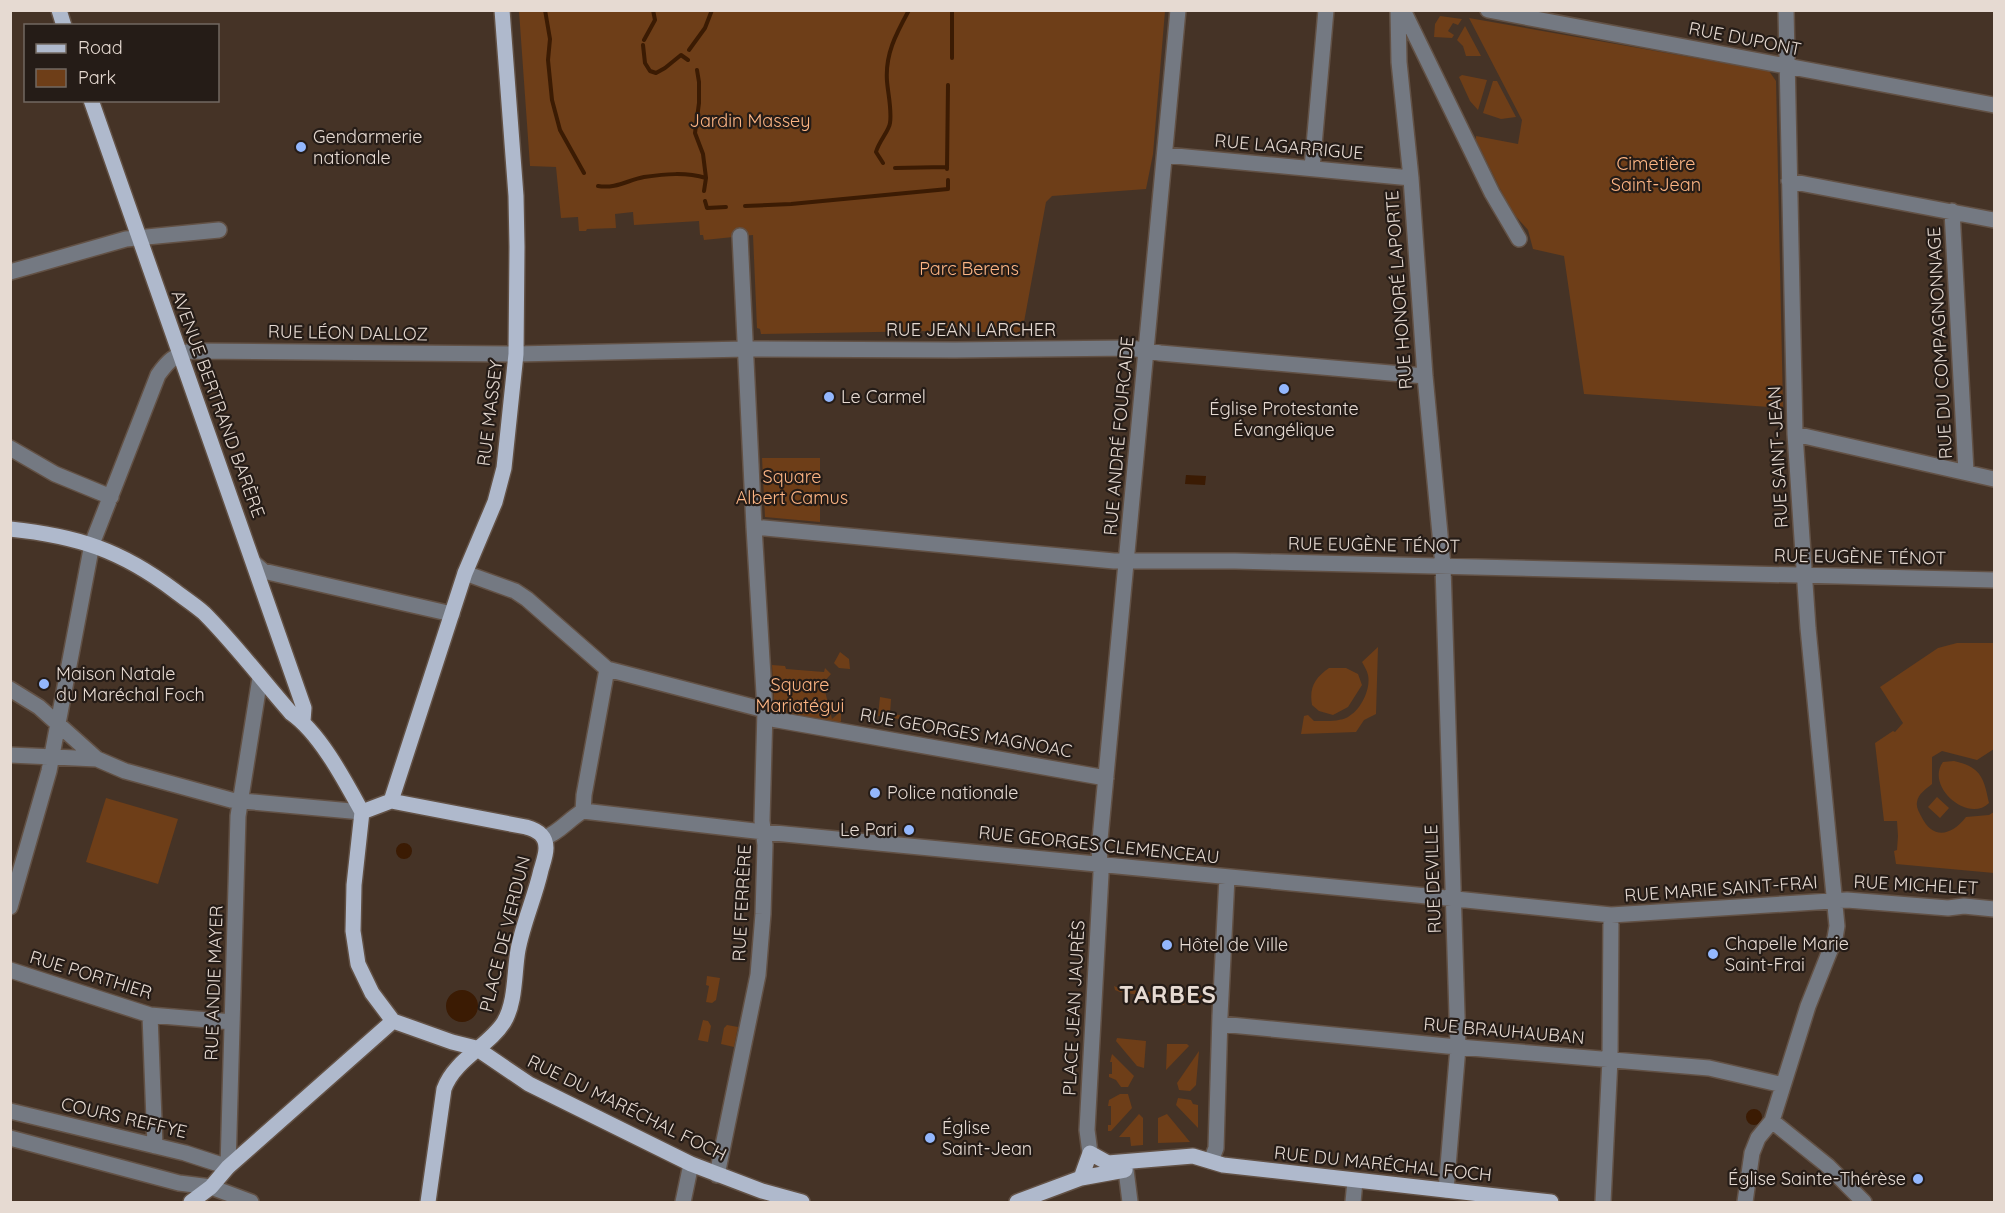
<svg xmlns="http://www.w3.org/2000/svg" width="2005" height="1213" font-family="Quicksand,sans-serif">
  <rect width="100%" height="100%" fill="#453326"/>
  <path fill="#6e3e18" d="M519,11H1165L1153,154L1146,189L1052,196L1046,202L1022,333L933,331L761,334L760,329L757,328L753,235L704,240L703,235H700L699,221L634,225L633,212L615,214L616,228L587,229L586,231H579L578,217L561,218L556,167L530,166Z
    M1440,16L1462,19L1458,25L1453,23L1448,31L1454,35L1452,38L1434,37L1435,24Z
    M1469,18L1769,71L1776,81L1783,408L1584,394L1564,256L1533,249L1528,230L1511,211L1476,140V136L1518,144L1522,120Z
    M1465,26L1481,56H1466L1463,46L1457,40Z
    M1462,75L1487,80L1478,110L1470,101L1459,77Z
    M1493,81H1497L1516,117L1501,119L1483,113Z
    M762,458H820V522L765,517Z
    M1957,643H1994V749L1977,760L1942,751L1932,757V784C1926,789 1918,794 1917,802C1916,808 1919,812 1921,816C1933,841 1952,835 1966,817L1989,815L1994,812V873L1896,864L1894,851L1897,850L1898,836L1897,821H1884L1875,743L1893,731L1895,732L1903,723L1880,687L1938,648Z
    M1378,647L1376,714L1364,720L1356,732L1301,734L1304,716L1308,715L1314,721C1324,721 1339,722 1348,717C1361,710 1371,689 1368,675C1367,670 1364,666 1362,662Z
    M840,652L849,659L850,669L839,668L834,663Z
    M772,665L785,666L786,669L824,672L825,668L831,674L823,683L832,719L841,711V721L838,726L778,714L774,703Z
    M1329,668H1346L1358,674L1362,685L1348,707L1333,715L1319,711L1312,705C1309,687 1315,678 1329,668Z
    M880,697L891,699L890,714L900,715L899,719L878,716Z
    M1954,761C1981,767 1984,778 1989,803C1968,824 1925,786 1943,762Z
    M1937,797L1949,808L1940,818L1928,807Z
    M106,798L178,819L158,884L86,862Z
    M707,976L720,978L716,1000L712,1003L706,1002L709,986L706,985Z
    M1114,986L1121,989L1150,992L1157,1000V1003L1139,1001V995L1120,992L1115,990Z
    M1177,994L1211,996L1206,1000L1185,999L1184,1005L1170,1004Z
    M703,1020L708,1021L711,1026L708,1042L698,1040Z
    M727,1025L738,1027L734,1047L721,1044L724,1028Z
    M1117,1038L1146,1041L1144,1068L1137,1066L1116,1041Z
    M1167,1044H1187L1189,1046L1166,1070Z
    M1199,1051L1196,1085L1190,1091L1179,1090L1177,1083Z
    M1112,1054L1134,1076L1128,1087H1121L1116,1080L1109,1077V1074H1112V1062H1110Z
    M1120,1094H1128L1132,1108L1111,1131H1108V1125H1111V1106H1108L1109,1100Z
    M1178,1098L1191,1100L1193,1104L1198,1105V1128L1176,1105Z
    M1139,1114L1143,1118V1145L1131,1146L1130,1137H1119Z
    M1167,1114L1190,1142L1158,1143V1118Z"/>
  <path fill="#3b1b03" d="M1186,475L1206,476L1205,485L1185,484Z
    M396 851a8 8 0 1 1 16 0a8 8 0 1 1-16 0Z
    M446 1006a16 16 0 1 1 32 0a16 16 0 1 1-32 0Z
    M1746 1117a8 8 0 1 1 16 0a8 8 0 1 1-16 0Z"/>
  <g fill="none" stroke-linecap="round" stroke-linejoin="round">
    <path stroke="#3b1b03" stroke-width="4" d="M545,10L550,39L548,60L552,100L560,130L584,173
      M952,10V58
      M644,40L655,20L653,10
      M643,45L645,63L650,71L656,73L665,68L681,55L688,60
      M689,50L705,28L712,10
      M697,70L699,82V103L695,133L703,154L706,178L704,191
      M883,163L876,152C879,141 889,131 890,123C892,110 888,94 887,81C885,54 896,34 909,10
      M895,168L946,167
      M947,169L948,85
      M598,186C616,189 628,180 644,177C665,174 686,172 706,178
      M705,201L707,208L726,207
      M745,206L791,204L948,189V180"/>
    <g stroke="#625145" stroke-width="18">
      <path id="minor" d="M1398,10L1399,62L1411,178L1425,376L1443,566L1458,1047L1446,1190
        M1403,10L1492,193L1519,239
        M1488,10L1994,105
        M1165,155L1411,178
        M1312,168L1326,10
        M1789,181L1994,220
        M1952,211L1966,472
        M10,272L126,239L219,230
        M1795,434L1994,479
        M10,448L55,474L111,497
        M754,527L1114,561H1235L1994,580
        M255,564L263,571L452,614
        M465,573L515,591L527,599L607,669L765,710L772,719L1106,778
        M10,689L39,707L97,759
        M10,755L97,759L125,771L231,800L362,812
        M583,811L764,832L1437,897L1611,915L1847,900L1948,908L1964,906L1994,909
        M583,811L584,795L607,669
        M544,838C559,833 569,819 583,811
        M10,907L49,771L92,544L158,375C168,361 174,355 191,351L516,354L746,349L955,350L1131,348L1160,353L1425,376
        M10,970L150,1015L232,1022
        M150,1015L155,1146
        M1220,1024L1447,1046L1709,1068L1783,1085
        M10,1111L185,1153L228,1167L238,816L260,678
        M1772,1121L1828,1166L1864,1202
        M10,1138L179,1183L211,1187L251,1202
        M1090,1153L1087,1130L1101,874L1099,850L1178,10
        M1211,1161L1216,1148L1220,1016L1227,877
        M1126,1170L1130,1202
        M717,1175L758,975L763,914L765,845L762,821L765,710L754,527L740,236
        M683,1202L691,1164
        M1353,1202L1355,1181
        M1603,1202L1610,1059L1611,915
        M1745,1202L1752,1153L1758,1138L1772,1121L1808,1006L1835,938L1837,926L1808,628L1795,434L1786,10"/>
    </g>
    <g stroke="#625145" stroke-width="18">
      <path id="major" d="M59,10L64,26
        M91,100L304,708L303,721
        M10,529C77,536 121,550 175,591C184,598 195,605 204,613C235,644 262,680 291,713C320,733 345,781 362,812
        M391,801L465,573L495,502L504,468L516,354L517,247L516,196L502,10
        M362,812L354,885L353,931L358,964L372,993L393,1021L452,1042L476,1048L529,1084L691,1164L762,1191L802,1202
        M362,812L391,801L526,827C537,830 546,835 546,848C546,855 543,863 541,870C535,897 523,923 518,950C514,972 516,1002 504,1022C489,1046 455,1059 444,1089L428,1202
        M1081,1178L1090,1153L1108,1163L1193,1156L1223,1165L1551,1202
        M191,1202L211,1187L228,1167L393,1021
        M1017,1202L1081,1178L1125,1170"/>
    </g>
    <use href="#minor" stroke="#747982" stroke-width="15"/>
    <use href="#major" stroke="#afb9cc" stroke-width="15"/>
  </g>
  <g fill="#93b7fd" stroke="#251c17" stroke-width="2">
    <circle cx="301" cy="147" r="6"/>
    <circle cx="1284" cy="389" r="6"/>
    <circle cx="829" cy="397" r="6"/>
    <circle cx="44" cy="684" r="6"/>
    <circle cx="875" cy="793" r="6"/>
    <circle cx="909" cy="830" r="6"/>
    <circle cx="1167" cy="945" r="6"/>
    <circle cx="1713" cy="954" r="6"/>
    <circle cx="930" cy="1138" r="6"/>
    <circle cx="1918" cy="1179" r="6"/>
  </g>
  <g text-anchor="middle" stroke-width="4.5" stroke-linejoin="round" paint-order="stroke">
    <g font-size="18" fill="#e6dad2" stroke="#251c17">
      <text transform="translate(1745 39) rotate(11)" y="6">RUE DUPONT</text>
      <text transform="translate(1289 147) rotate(5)" y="6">RUE LAGARRIGUE</text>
      <text transform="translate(1399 290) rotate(-94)" y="6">RUE HONORÉ LAPORTE</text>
      <text x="971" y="336">RUE JEAN LARCHER</text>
      <text transform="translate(348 333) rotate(1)" y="6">RUE LÉON DALLOZ</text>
      <text transform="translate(1940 343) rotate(-93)" y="6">RUE DU COMPAGNONNAGE</text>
      <text transform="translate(218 404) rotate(70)" y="6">AVENUE BERTRAND BARÈRE</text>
      <text transform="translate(490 413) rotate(-83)" y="6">RUE MASSEY</text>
      <text transform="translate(1119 436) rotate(-85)" y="6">RUE ANDRÉ FOURCADE</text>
      <text transform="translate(1778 457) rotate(-93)" y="6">RUE SAINT-JEAN</text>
      <text transform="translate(1374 545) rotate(1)" y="6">RUE EUGÈNE TÉNOT</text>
      <text transform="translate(1860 557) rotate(1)" y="6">RUE EUGÈNE TÉNOT</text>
      <text transform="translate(966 733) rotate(10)" y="6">RUE GEORGES MAGNOAC</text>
      <text transform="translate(1099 845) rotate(6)" y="6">RUE GEORGES CLEMENCEAU</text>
      <text transform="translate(1433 879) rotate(-92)" y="6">RUE DEVILLE</text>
      <text transform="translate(1916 885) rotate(3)" y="6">RUE MICHELET</text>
      <text transform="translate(1721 889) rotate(-4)" y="6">RUE MARIE SAINT-FRAI</text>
      <text transform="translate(742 903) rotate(-87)" y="6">RUE FERRÈRE</text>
      <text transform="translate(505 934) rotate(-76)" y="6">PLACE DE VERDUN</text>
      <text transform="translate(91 975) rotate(17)" y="6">RUE PORTHIER</text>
      <text transform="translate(214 983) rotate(-88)" y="6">RUE ANDIE MAYER</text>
      <text transform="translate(1074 1008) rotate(-87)" y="6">PLACE JEAN JAURÈS</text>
      <text transform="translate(1504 1031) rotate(5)" y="6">RUE BRAUHAUBAN</text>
      <text transform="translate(627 1108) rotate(26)" y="6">RUE DU MARÉCHAL FOCH</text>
      <text transform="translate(124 1118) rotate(13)" y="6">COURS REFFYE</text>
      <text transform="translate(1383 1164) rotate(6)" y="6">RUE DU MARÉCHAL FOCH</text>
    </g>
    <g font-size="18" fill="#fdb584" stroke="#251c17">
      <text x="750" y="127">Jardin Massey</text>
      <text x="1656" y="170">Cimetière<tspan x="1656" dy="21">Saint-Jean</tspan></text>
      <text x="969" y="275">Parc Berens</text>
      <text x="792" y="483">Square<tspan x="792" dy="21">Albert Camus</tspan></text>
      <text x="800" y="691">Square<tspan x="800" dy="21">Mariatégui</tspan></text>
    </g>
    <g font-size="18" fill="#e6dad2" stroke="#251c17" text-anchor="start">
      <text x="313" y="143">Gendarmerie<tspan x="313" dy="21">nationale</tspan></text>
      <text x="841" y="403">Le Carmel</text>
      <text x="1284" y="415" text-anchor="middle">Église Protestante<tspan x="1284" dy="21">Évangélique</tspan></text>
      <text x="56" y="680">Maison Natale<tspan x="56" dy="21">du Maréchal Foch</tspan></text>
      <text x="887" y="799">Police nationale</text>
      <text x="897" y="836" text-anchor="end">Le Pari</text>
      <text x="1725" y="950">Chapelle Marie<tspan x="1725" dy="21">Saint-Frai</tspan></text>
      <text x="1179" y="951">Hôtel de Ville</text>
      <text x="942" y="1134">Église<tspan x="942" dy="21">Saint-Jean</tspan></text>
      <text x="1906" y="1185" text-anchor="end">Église Sainte-Thérèse</text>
    </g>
    <g font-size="24" font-weight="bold" letter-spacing="1.5" fill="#e6dad2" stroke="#251c17">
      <text x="1168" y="1003">TARBES</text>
    </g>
  </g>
  <rect width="2005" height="1213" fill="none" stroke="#e6dad2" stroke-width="24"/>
  <rect x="24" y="24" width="195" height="78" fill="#251c17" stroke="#726862" stroke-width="1.5"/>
  <rect x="36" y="44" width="30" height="9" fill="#afb9cc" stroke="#726862" stroke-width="1.5"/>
  <text x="78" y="54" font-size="18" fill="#e6dad2">Road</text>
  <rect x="36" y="69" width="30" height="18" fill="#6e3e18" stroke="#726862" stroke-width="1.5"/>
  <text x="78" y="84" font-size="18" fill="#e6dad2">Park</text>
</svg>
